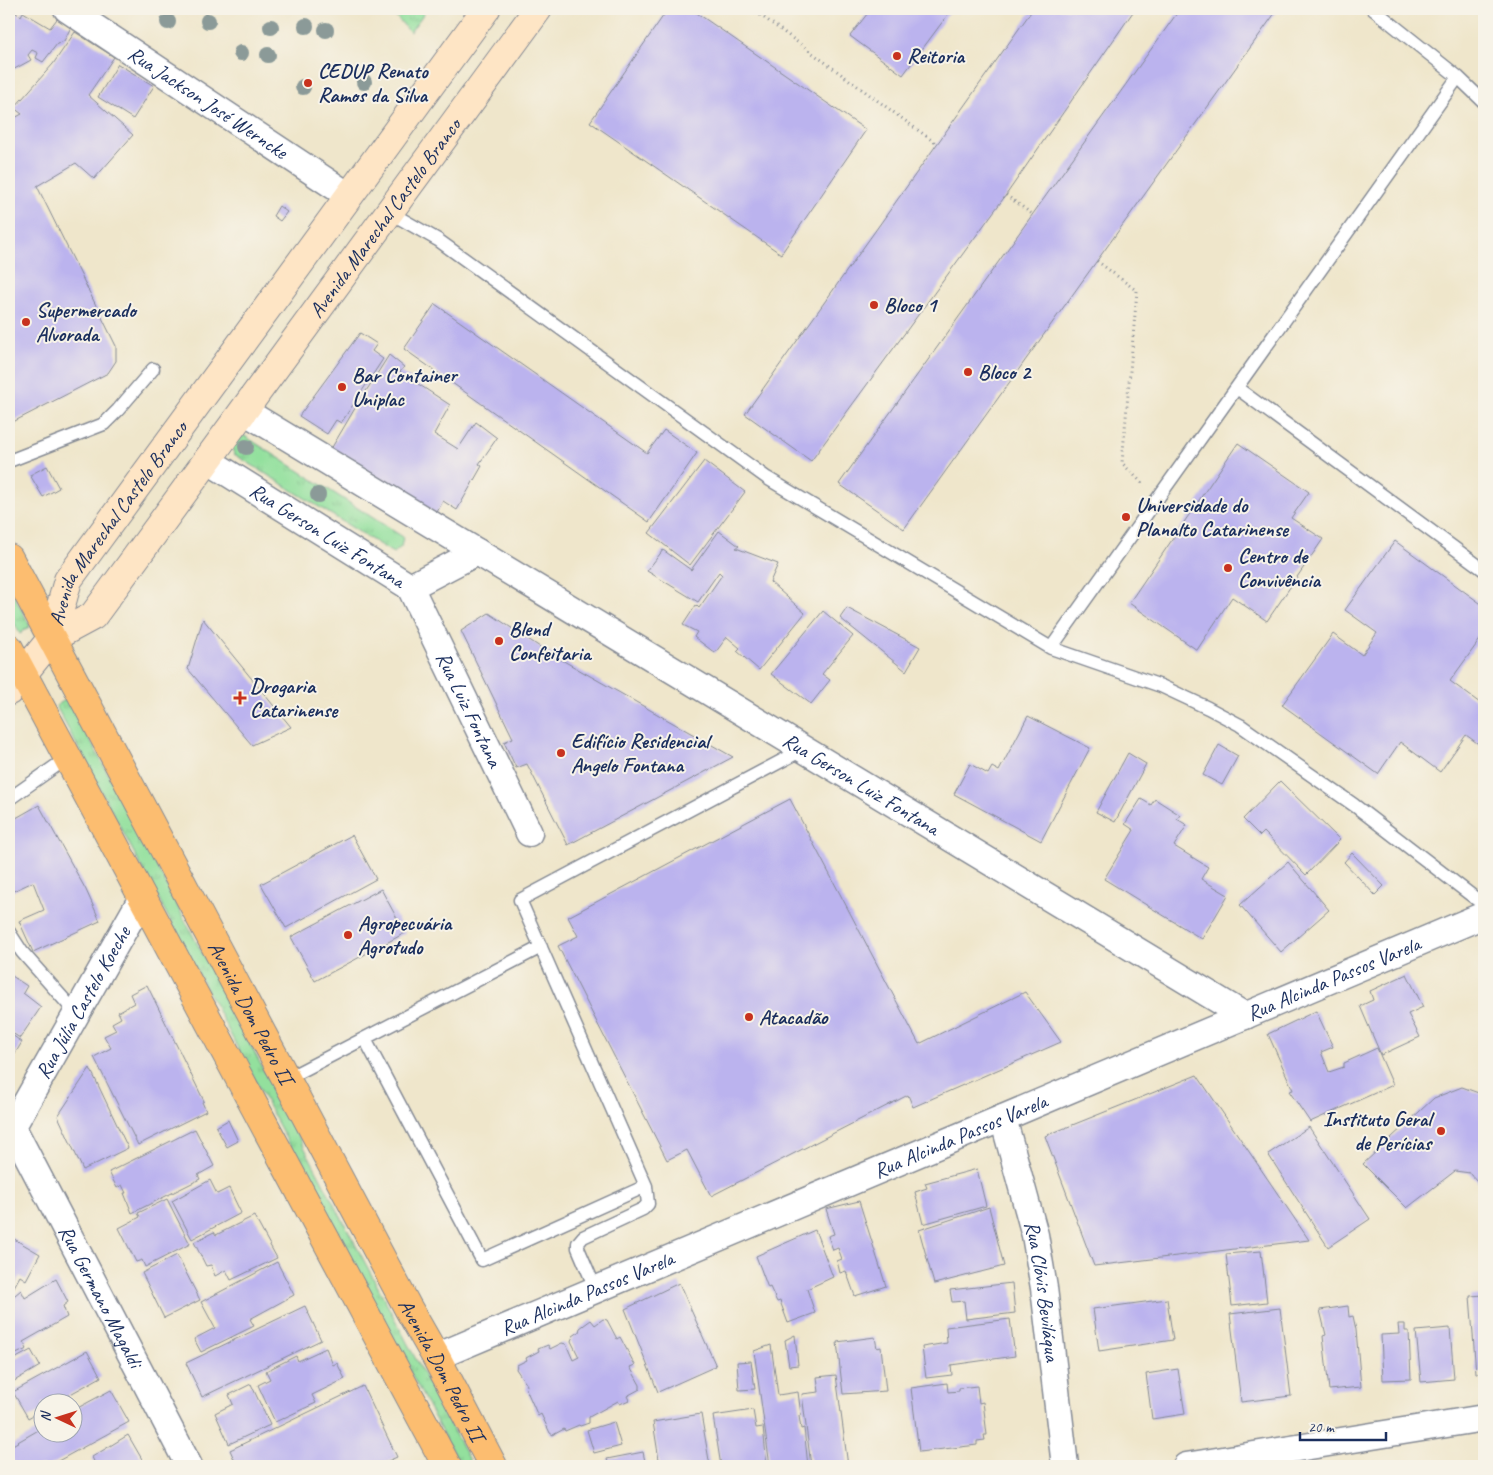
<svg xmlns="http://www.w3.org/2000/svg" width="1493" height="1475" font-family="Caveat,sans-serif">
  <defs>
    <pattern id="grass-tufts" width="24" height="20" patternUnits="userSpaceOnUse" patternTransform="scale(1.25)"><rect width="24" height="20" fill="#93e09d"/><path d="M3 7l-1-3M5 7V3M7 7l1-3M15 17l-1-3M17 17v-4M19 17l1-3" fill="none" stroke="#7ec08a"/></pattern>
  </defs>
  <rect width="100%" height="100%" fill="#f7f3e8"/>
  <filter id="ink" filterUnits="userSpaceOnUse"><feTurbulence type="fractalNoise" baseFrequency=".02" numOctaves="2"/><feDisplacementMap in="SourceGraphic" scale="10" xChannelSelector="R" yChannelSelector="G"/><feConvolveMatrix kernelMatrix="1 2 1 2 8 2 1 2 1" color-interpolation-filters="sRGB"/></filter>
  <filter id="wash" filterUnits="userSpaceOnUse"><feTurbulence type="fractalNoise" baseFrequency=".0096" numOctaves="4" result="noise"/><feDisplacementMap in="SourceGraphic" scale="20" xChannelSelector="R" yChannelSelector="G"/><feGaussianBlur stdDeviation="1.12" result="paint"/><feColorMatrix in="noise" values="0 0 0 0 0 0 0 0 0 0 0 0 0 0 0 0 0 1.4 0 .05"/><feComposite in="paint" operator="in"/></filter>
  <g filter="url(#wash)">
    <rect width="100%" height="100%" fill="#efe6cb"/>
    <path fill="url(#grass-tufts)" stroke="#57887e" d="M389,9H427L410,32Z
      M243,435L403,537L401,547L393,553L234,454L231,445L236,438Z
      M9,586L30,626L20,634L9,613Z
      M68,698L472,1466H460L56,706Z"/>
    <g id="blocks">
      <path fill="#bbb3ee" d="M9,9L21,16L23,12L50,28L57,19L71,27L64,41L57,44L43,62L36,58L38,53L32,50L28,55L31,60L9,72Z
        M668,9H691L866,130L781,254L590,122Z
        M871,9H952L903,75L850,36Z
        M1033,9H1135L1006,195L811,461L745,414Z
        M1180,9H1278L904,529L839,484Z
        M75,32L114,57L88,95L133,135L94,179L76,163L37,186L116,346V361L108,373L9,424V121L22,114L14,108L53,64Z
        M118,64L154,86L133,119L98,97Z
        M279,206L287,212L280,221L273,216Z
        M435,304L647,453L664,430L697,453L649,522L404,349Z
        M360,333L377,344L372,351L383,359L341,423L336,420L327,434L299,416Z
        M389,355L404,367L400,372L450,405L434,434L458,449L476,422L497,438L479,464L482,466L457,510L443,501L436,514L331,449L354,410Z
        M1238,443L1309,492L1291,518L1323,539L1267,621L1232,597L1197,650L1129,603Z
        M704,461L745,492L690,565L649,533Z
        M47,466L59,488L43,497L30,475Z
        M719,531L739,546L736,548L778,564L770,582L805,613L759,670L737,651L740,648L727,637L715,653L694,637L697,632L683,625L696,605L699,608L722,575L719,572L698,602L647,571L663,550L691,570Z
        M1395,541L1484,606V634L1450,681L1484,706V748L1466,735L1440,772L1400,742L1378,774L1282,705L1333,634L1362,655L1377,633L1345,610Z
        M847,608L920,647L906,671L840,618Z
        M823,611L853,636L822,674L830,680L811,704L771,674Z
        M489,613L546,651L733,757L568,845L527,764L516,768L504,742L513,738L461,631Z
        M203,619L291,727L252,745L188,669Z
        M1028,716L1090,748L1041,841L954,794L970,764L988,774L992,767L999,771Z
        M1219,745L1238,756L1222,785L1203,775Z
        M1128,753L1146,764L1115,822L1096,812Z
        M1280,781L1340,840L1306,875L1264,832L1260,836L1243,819Z
        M790,799L919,1044L1025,992L1061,1042L913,1107L908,1095L711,1196L687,1150L667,1160L558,946L578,936L568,917Z
        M1141,799L1151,805L1155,799L1180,815L1177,819L1187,825L1174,846L1208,867L1201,879L1228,895L1202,939L1104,879L1134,830L1125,824Z
        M39,805L86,890L100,921L33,952L19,921L44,910L33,882L9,893V822Z
        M352,835L376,879L286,928L261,884Z
        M1352,853L1384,886L1375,895L1344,862Z
        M1288,862L1329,910L1281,952L1240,905Z
        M381,889L405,933L315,981L291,937Z
        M9,974L27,986L23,993L41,1007L20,1038L9,1031Z
        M1407,974L1423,1007L1408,1014L1420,1037L1381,1055L1360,1006L1373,1000L1370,991Z
        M147,985L204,1101L202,1102L206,1111L138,1145L94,1057L111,1048L104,1036L116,1030L112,1023L121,1018L118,1012L134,1003L130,994Z
        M1316,1011L1333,1047L1321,1052L1329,1072L1344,1067V1063L1377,1048L1393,1085L1310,1122L1289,1091L1293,1090L1268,1034Z
        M9,1033L22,1042L9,1064Z
        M90,1068L128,1148L83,1170L58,1116Z
        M1197,1075L1309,1240L1094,1266L1045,1136Z
        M1462,1087L1484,1095V1189L1470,1173L1455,1171L1407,1208L1363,1164L1434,1098Z
        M228,1120L238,1141L227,1147L216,1127Z
        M1309,1127L1370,1219L1328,1247L1268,1154Z
        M195,1129L214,1166L198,1175L200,1179L132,1213L124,1193H126L122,1185L117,1188L109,1172Z
        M977,1169L986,1206L923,1224L915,1192L927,1188L925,1183Z
        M210,1180L217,1194L229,1188L241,1213L192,1239L172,1201Z
        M167,1199L190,1244L145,1267L142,1260L136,1262L119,1228L140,1217L138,1213Z
        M859,1201L886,1286L855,1296L846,1271L840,1273L837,1261L842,1259L838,1248L833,1250L828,1236L834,1234L826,1209Z
        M989,1207L1004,1266L934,1284L919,1230Z
        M254,1216L277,1258L231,1280L226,1270L215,1276L211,1265L206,1266L194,1242L214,1232L216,1235Z
        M815,1230L833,1277L807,1289L815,1313L788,1323L780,1301L777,1302L770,1287L768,1288L756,1256Z
        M9,1236L40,1254L26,1280L20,1276L9,1296Z
        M1261,1251L1267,1302L1232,1306L1226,1254Z
        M177,1255L200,1300L164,1318L142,1273Z
        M277,1262L294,1295L250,1319L254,1326L201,1352L194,1339L215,1328L201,1302Z
        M56,1279L68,1302L63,1306L67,1317L23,1342L27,1349L16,1354L9,1341V1300L21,1290L25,1298Z
        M679,1283L716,1366L658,1392L625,1309Z
        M1012,1283L1015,1313L966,1319L964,1301L952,1302L950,1290Z
        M1484,1295V1373H1476L1470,1296Z
        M1167,1299L1173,1340L1099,1351L1093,1309Z
        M305,1306L321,1340L202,1397L186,1363Z
        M1348,1306L1349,1317L1353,1316L1356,1330L1361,1387L1329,1390L1323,1336L1326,1335L1320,1310Z
        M1280,1308L1291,1396L1241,1402L1230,1314Z
        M603,1319L607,1320L617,1339L620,1337L635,1365L630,1367L640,1385V1389L627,1396L629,1400L620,1404L618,1401L589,1417V1423L580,1426L579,1425L565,1431L564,1429L553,1435L550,1433L541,1414L538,1416L526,1389L527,1385L516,1369L517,1365L527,1360L526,1358L539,1351L538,1349L548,1345L550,1349L562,1343L566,1344L573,1360L579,1357L571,1341L573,1336L579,1332L580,1328L591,1320L595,1325Z
        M1010,1319L1015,1356L951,1365L952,1375L926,1378L922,1347L947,1343L946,1327Z
        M1398,1324H1405V1331H1409L1411,1379L1383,1380L1381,1335L1399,1334Z
        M1450,1328L1454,1379L1421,1382L1416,1331Z
        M795,1335L798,1365L789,1366L785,1340Z
        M875,1337L877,1348L881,1347L886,1391L843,1394L837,1342Z
        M771,1345L778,1395L798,1392L801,1415L799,1416L801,1429L804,1428L808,1466H770L754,1351Z
        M326,1348L333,1365L337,1363L345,1379L312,1395L316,1403L275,1422L258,1385L270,1379L266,1371L296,1356L298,1361Z
        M31,1350L40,1366L9,1384V1362Z
        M87,1351L101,1377L56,1402H42V1410L28,1418L13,1392Z
        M751,1361L755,1389L739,1390L737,1362Z
        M1178,1369L1185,1414L1152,1419L1146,1374Z
        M836,1375L848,1466H811L802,1394L819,1392L817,1377Z
        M947,1383L948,1392L959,1391V1388L977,1386L979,1403L983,1402L987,1435H984L985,1440L977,1441V1445L919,1452L911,1388Z
        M251,1384L270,1425L229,1444L215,1413L233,1404L229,1395Z
        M363,1386L397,1457L377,1466H237L230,1450Z
        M111,1390L129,1422L49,1466H16L9,1453V1447L42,1428V1432H72V1411Z
        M753,1410L756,1428L763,1427L767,1466H721L713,1416Z
        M701,1414L710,1466H660L653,1422Z
        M614,1422L621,1446L594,1453L587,1430Z
        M128,1435L143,1461L133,1466H96L92,1457Z
        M643,1452L646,1466H609L607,1459Z"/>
    </g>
  </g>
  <g filter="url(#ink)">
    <use href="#blocks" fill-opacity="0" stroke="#858a94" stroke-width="1"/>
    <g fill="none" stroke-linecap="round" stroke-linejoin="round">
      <g stroke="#858a94" stroke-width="15">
        <path id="service" d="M1458,77L1484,102
          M389,212L438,240L767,478L1051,648L1458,77L1373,9
          M1237,388L1484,570
          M9,461L104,424L118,410L153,369
          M1051,648L1161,686L1208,708L1240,725L1354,805L1484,905
          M9,799L67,758
          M9,932L22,952L76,1013
          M365,1039L482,1260L646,1186
          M286,1079L541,947
          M596,1290L578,1248V1243L583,1237L643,1209L648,1204L646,1186L520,900L804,749"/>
      </g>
      <g stroke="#858a94" stroke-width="29">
        <g id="minor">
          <path id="s1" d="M67,9L349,196"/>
          <path id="s2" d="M244,411L1245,1016"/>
          <path id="s3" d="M207,460L410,587L477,552"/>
          <path id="s4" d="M410,587L529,833"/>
          <path id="s5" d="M1003,1118L1035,1235L1044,1288L1065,1466"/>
          <path id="s6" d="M12,1126L189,1466"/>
          <path id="s7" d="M9,1133L142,898"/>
          <path id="s8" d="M436,1357L1484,915"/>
          <path d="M1186,1466L1484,1418"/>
        </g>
      </g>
      <g stroke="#858a94" stroke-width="30">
        <g id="secondary">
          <path id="s9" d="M52,638L93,616L538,9"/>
          <path id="s10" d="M9,691L52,638L68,580L486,9"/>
        </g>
      </g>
      <g stroke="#858a94" stroke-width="30">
        <g id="primary">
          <path id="s11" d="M9,558L408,1308L436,1357L493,1466"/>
          <path d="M9,648L447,1466"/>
        </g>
      </g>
      <path stroke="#858a94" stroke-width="3" stroke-dasharray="1 4" stroke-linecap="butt" d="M752,9L937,144
        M1006,195L1032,214
        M1097,261L1137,291L1122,463L1143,484"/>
      <use href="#service" stroke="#fff" stroke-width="12"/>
      <use href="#minor" stroke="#fff" stroke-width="26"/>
      <use href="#secondary" stroke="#fee5c5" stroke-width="28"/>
      <use href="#primary" stroke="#fcbd6f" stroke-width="28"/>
    </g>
    <g fill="#8b9a98">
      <circle cx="208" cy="21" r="8"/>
      <circle cx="168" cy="22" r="8"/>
      <circle cx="306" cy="26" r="8"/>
      <circle cx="271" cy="27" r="8"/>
      <circle cx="326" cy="30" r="8"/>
      <circle cx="241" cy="53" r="8"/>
      <circle cx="268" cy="55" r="8"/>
      <circle cx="364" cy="82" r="8"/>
      <circle cx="303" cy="87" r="8"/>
      <circle cx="246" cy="447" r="8"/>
      <circle cx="318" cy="495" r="8"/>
    </g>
  </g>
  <g fill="#c8321e" stroke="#f7f3e8" stroke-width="2">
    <circle cx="897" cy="56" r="5"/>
    <circle cx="308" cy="83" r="5"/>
    <circle cx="874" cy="305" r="5"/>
    <circle cx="26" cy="322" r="5"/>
    <circle cx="968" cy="372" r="5"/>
    <circle cx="342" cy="387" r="5"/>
    <circle cx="1126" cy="517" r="5"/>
    <circle cx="1228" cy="568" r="5"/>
    <circle cx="499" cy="641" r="5"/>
    <path d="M237.5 690.5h5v5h5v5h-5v5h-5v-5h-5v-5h5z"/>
    <circle cx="561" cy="753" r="5"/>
    <circle cx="348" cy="935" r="5"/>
    <circle cx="749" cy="1017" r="5"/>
    <circle cx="1441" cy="1131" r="5"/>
  </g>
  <g text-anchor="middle" stroke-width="4" stroke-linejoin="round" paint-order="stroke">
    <g font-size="21" font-weight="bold" fill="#1b2f5e" stroke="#f7f3e8" text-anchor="start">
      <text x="907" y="63">Reitoria</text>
      <text x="318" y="78">CEDUP Renato<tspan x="318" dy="24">Ramos da Silva</tspan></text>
      <text x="884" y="312">Bloco 1</text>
      <text x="36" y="317">Supermercado<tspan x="36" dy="24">Alvorada</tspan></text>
      <text x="978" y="379">Bloco 2</text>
      <text x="352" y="382">Bar Container<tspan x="352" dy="24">Uniplac</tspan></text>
      <text x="1136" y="512">Universidade do<tspan x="1136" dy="24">Planalto Catarinense</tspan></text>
      <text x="1238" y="563">Centro de<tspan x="1238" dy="24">Convivência</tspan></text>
      <text x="509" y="636">Blend<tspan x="509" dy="24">Confeitaria</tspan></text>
      <text x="250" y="693">Drogaria<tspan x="250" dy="24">Catarinense</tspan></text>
      <text x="571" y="748">Edifício Residencial<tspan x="571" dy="24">Angelo Fontana</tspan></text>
      <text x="358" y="930">Agropecuária<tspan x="358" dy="24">Agrotudo</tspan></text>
      <text x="759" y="1024">Atacadão</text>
      <text x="1431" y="1126" text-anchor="end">Instituto Geral<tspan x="1431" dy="24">de Perícias</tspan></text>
    </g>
    <g font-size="21" fill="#1b2f5e" stroke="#f7f3e8">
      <text dy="7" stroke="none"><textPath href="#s1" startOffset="169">Rua Jackson José Werncke</textPath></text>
      <text dy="7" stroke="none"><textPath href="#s9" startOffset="540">Avenida Marechal Castelo Branco</textPath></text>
      <text dy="7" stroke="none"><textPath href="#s10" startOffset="202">Avenida Marechal Castelo Branco</textPath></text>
      <text dy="7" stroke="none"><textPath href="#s3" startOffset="142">Rua Gerson Luiz Fontana</textPath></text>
      <text dy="7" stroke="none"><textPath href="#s4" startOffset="136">Rua Luiz Fontana</textPath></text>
      <text dy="7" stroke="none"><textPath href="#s2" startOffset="721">Rua Gerson Luiz Fontana</textPath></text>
      <text dy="7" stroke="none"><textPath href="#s8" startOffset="974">Rua Alcinda Passos Varela</textPath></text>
      <text dy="7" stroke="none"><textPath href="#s7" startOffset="150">Rua Júlia Castelo Koeche</textPath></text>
      <text dy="7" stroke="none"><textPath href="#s11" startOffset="515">Avenida Dom Pedro II</textPath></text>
      <text dy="7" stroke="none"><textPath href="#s8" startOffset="569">Rua Alcinda Passos Varela</textPath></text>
      <text dy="7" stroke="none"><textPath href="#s5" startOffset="178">Rua Clóvis Beviláqua</textPath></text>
      <text dy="7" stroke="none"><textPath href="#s8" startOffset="164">Rua Alcinda Passos Varela</textPath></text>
      <text dy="7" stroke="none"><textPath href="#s6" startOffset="192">Rua Germano Magaldi</textPath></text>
      <text dy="7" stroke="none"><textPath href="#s11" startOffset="920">Avenida Dom Pedro II</textPath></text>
    </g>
  </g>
  <rect width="1493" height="1475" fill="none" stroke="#f7f3e8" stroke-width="30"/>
  <g transform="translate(58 1418) rotate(274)"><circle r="24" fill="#f7f3e8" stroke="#9fa5b1"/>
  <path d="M0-4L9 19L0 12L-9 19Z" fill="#c8321e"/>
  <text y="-8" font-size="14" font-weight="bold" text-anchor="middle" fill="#1b2f5e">N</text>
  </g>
  <path d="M1300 1432v8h86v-8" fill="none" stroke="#1b2f5e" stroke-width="2.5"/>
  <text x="1308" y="1432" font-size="15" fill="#1b2f5e" stroke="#f7f3e8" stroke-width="4" paint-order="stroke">20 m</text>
</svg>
